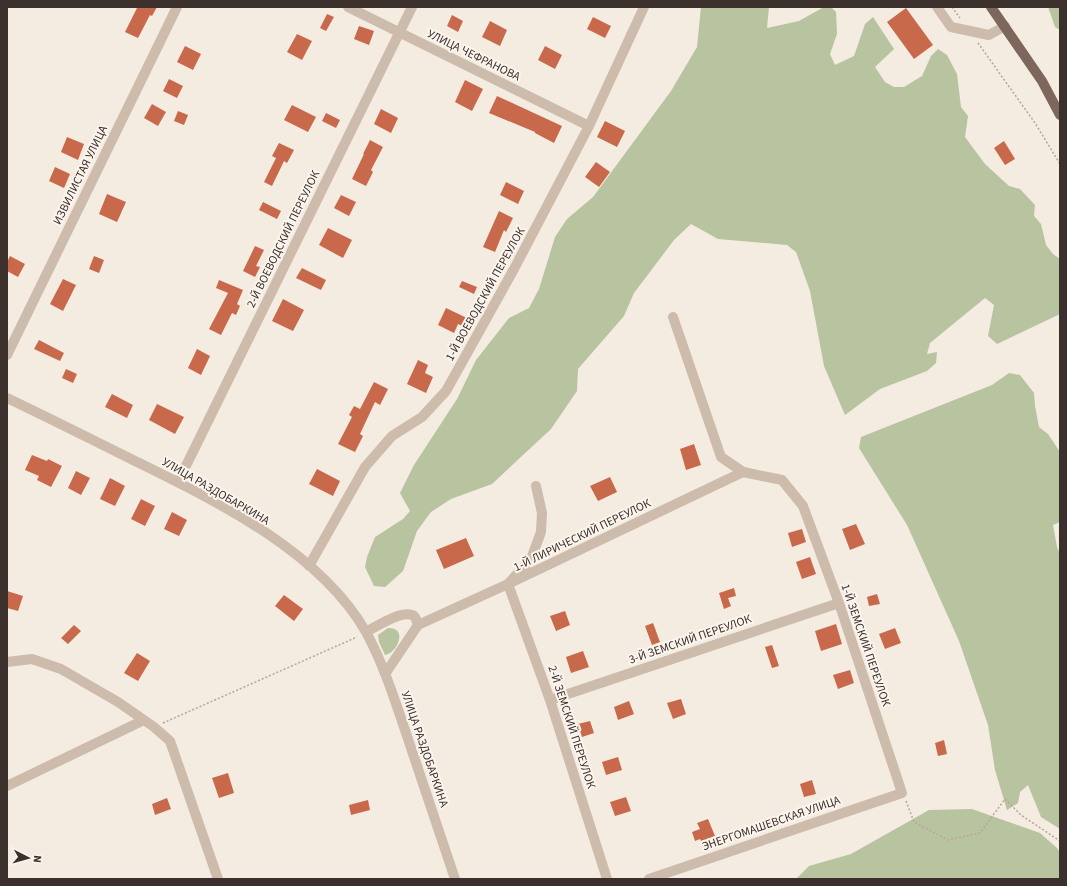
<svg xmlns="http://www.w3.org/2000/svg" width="1067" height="886" font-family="'Source Sans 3',sans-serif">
  <rect width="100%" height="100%" fill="#f4ebe1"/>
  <path fill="#b8c4a0" d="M701,7H769L767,28L799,21L824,7H831L836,12L837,34L830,54L835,65L854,56L865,24L873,17L894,49L875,67L885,82L894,87H904L922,76L931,56L938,49L947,55L957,74L961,107L968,116L965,137L985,164L1009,186L1020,189L1035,205L1034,216L1041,224L1046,245L1053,254L1060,259V314L997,344L988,336L994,305L985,298L930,343L927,354L937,352L936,363L927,371L880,389L845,415L824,366L810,291L796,252L787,245L718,239L691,224L674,240L634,293L624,316L578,369L577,391L551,429L492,484L451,499L431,512L417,531L403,571L385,587L374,586L365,567L367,557L375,537L403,519L410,511L400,493L414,465L457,399L476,360L509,318L529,308L539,289L555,237L567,219L593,197L671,91L697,47Z
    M1048,7H1060V30L1055,27Z
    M1009,373L1020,375L1034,393L1035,406L1039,427L1048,434L1060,452V522L1053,525L1057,547L1060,554V829L1041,817L1028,785L1020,792L1018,803L1007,810L995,770L988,725L959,641L907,525L859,448L861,437L992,385Z
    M388,628C408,627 398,653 385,655L379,642L378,635Z
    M972,809L1040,833L1057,848L1060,853V879H796L809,866L851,854L929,810Z"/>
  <path fill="#c8694b" d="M135,7H157L152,16L150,15L138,38L125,32L137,8Z
    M906,8L933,45L914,59L887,22Z
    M327,14L334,17L326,31L320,28Z
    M452,15L463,21L458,32L447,26Z
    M593,17L611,26L605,38L587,29Z
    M490,21L507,30L500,46L482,37Z
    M359,26L374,31L369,45L354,39Z
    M297,34L312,41L302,60L287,52Z
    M185,46L201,54L193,70L177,62Z
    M545,46L562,55L555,69L538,60Z
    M169,79L183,86L177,98L163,91Z
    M465,80L483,89L472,111L455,102Z
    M497,96L562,126L554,143L535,133V132L489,113Z
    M152,104L166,112L158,126L144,118Z
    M292,105L316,117L308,132L284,120Z
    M381,109L398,118L391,133L374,124Z
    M178,111L188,115L184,125L174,121Z
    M326,113L340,120L336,128L322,121Z
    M605,121L625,131L617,147L597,137Z
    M67,137L84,144L78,160L61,152Z
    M370,140L383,147L371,170L373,172L366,186L352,179L364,154H363Z
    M1004,141L1015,159L1005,165L994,148Z
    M279,143L294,150L287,163L284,161L272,186L264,182L276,158L272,156Z
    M596,162L610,172L599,187L585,177Z
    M55,167L70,174L64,188L49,181Z
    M506,182L524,191L518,204L500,195Z
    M107,194L126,202L117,222L99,214Z
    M341,195L356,202L349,216L334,208Z
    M263,202L281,211L277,219L259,210Z
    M499,211L513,218L506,232L504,230L495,252L483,247Z
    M328,228L352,240L343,258L319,245Z
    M255,246L264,250L256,266L260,267L255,277L243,271Z
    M10,256L25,264L18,277L7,271V262Z
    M94,256L104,260L99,273L89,269Z
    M302,268L326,280L321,290L296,278Z
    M63,279L76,285L63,311L50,304Z
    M219,280L243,290L237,304L240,306L236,315L232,313L221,335L209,329L228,293L216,288Z
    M462,281L477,287L474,294L459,287Z
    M283,299L304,310L293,331L272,321Z
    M446,308L471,320L467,328L458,324L454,333L438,325Z
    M39,340L64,353L60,361L34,349Z
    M197,349L210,356L201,375L188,368Z
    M418,360L428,365L425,373L433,377L426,393L407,384Z
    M66,369L77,374L73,383L62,378Z
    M374,382L388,389L380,405L375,402L360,434L363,436L355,452L338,444L352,417L349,415L354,406L360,409Z
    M112,394L133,405L127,418L105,407Z
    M157,404L184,417L175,434L149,420Z
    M694,444L701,465L686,470L680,449Z
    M32,455L47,461L48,459L62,466L51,487L37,480L39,476L25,470Z
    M317,469L340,481L333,496L309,484Z
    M76,471L90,478L81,495L68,488Z
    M610,477L617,492L598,501L590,486Z
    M110,478L125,486L115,506L100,499Z
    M141,499L155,506L145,526L131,519Z
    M172,512L187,520L179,536L164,529Z
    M856,524L865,544L850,550L842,529Z
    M802,529L806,542L792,547L788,533Z
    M466,538L474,556L444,569L436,550Z
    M810,557L816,574L802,579L796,562Z
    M734,588L736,596L728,598L731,606L724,609L719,593Z
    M7,591L23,596L18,611L7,608Z
    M877,594L880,604L869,606L867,597Z
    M284,595L303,609L294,621L275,606Z
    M565,611L570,625L556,631L550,616Z
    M653,623L660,642L652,645L645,626Z
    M836,624L842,644L821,651L815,631Z
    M74,625L81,631L68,644L61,638Z
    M895,628L901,643L885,649L879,634Z
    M772,645L779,666L772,668L765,647Z
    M583,651L589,667L571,673L566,657Z
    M137,653L150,661L138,681L124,673Z
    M850,670L854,683L838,689L833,675Z
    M681,699L686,714L673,719L667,703Z
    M629,701L634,714L618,720L614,707Z
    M590,721L594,733L582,737L578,724Z
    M944,740L947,754L938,756L935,743Z
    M618,757L622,770L606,775L602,762Z
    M228,773L234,793L219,798L212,778Z
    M812,780L816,794L804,797L800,784Z
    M626,797L631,811L615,816L610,802Z
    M167,798L171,809L155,815L152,804Z
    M368,800L370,810L351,815L349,805Z
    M708,819L715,836L701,841L700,839L695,841L692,832L700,829L697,823Z"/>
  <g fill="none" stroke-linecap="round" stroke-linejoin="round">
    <path stroke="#b9a596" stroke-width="1.5" stroke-dasharray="2 2" stroke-linecap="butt" d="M952,7L960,18
      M978,43L1035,123L1060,164
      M163,723L357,637
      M906,801L914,822L948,840L980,833L1005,799L1021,815L1060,841"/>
    <path stroke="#cdbbac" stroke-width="10" d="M348,7L589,126
      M937,7L951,27L989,35L1005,26
      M673,317L721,457L743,472
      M7,355L177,7
      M7,398C49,418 91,439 133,460C214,500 319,550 366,632C384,665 395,701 407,736C423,784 439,831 455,879
      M178,482L412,7
      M536,486L542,513L541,532L531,559L508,584L550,700L607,879
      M309,566L365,467L392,436L422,417L446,391L514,269L589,126L644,7
      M366,632C376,627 405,607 415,617C416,618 417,623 418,625
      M7,662L32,659L61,669L118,702L154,727L170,741L218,879
      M385,674L418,625L508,584L743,472L782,480L803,506L839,603L902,793L649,879
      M550,700L839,603
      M7,786L144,720"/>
    <path stroke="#7d675c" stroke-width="10" d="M991,7L1042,81L1060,115"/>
  </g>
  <g text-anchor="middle" stroke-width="4" stroke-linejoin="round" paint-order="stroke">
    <g font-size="12" fill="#3b302b" stroke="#fbf5ee">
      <text transform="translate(474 55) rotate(26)" y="4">УЛИЦА ЧЕФРАНОВА</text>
      <text transform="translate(80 175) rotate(-64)" y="4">ИЗВИЛИСТАЯ УЛИЦА</text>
      <text transform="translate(283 239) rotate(-64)" y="4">2-Й ВОЕВОДСКИЙ ПЕРЕУЛОК</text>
      <text transform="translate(485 294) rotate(-61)" y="4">1-Й ВОЕВОДСКИЙ ПЕРЕУЛОК</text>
      <text transform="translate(216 491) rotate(30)" y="4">УЛИЦА РАЗДОБАРКИНА</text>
      <text transform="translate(582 535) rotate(-26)" y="4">1-Й ЛИРИЧЕСКИЙ ПЕРЕУЛОК</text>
      <text transform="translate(690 639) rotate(-19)" y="4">3-Й ЗЕМСКИЙ ПЕРЕУЛОК</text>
      <text transform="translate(866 645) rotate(71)" y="4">1-Й ЗЕМСКИЙ ПЕРЕУЛОК</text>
      <text transform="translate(572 727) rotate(72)" y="4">2-Й ЗЕМСКИЙ ПЕРЕУЛОК</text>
      <text transform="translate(425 749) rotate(71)" y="4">УЛИЦА РАЗДОБАРКИНА</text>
      <text transform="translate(771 823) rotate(-19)" y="4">ЭНЕРГОМАШЕВСКАЯ УЛИЦА</text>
    </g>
  </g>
  <rect width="1067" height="886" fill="none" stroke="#3b302b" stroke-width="16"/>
  <g transform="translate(28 858) rotate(96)" stroke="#fbf5ee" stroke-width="3" paint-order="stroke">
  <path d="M0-3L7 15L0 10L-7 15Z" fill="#3b302b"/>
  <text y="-6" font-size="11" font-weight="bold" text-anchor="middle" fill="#3b302b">N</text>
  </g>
</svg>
